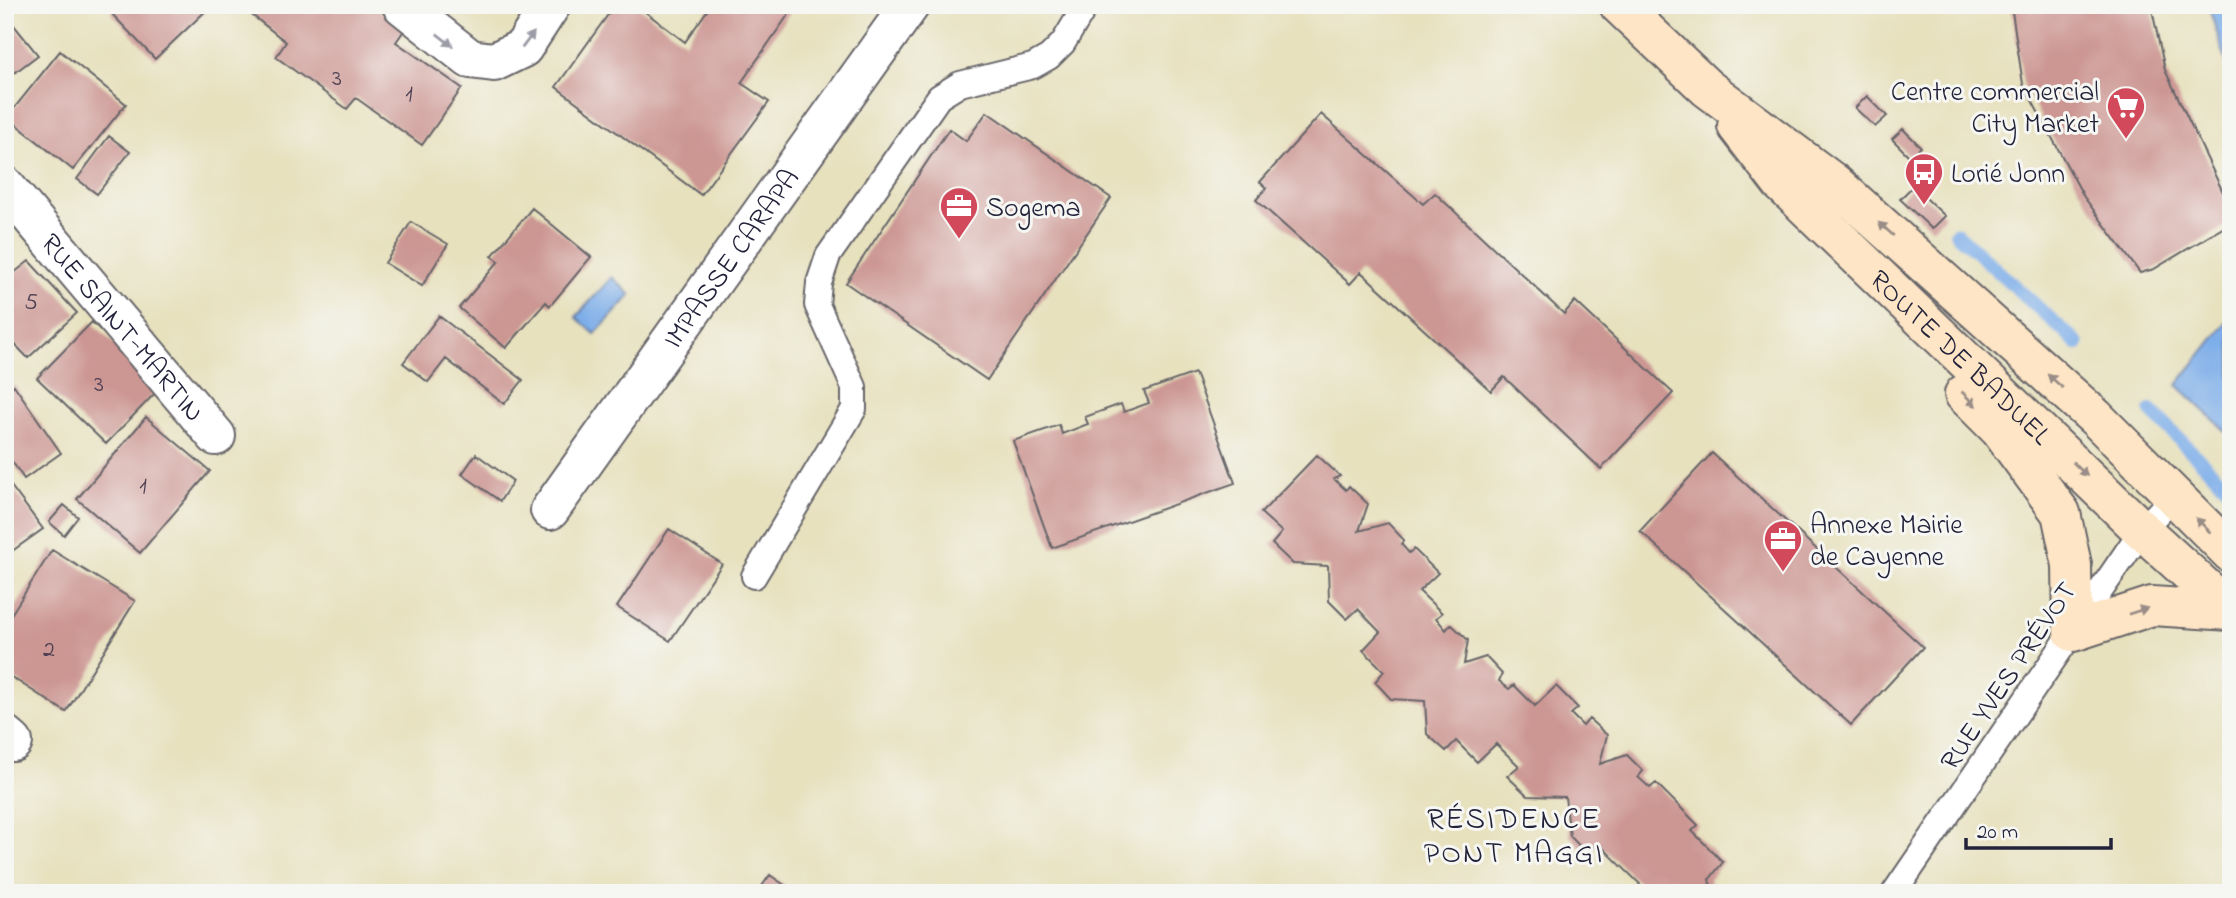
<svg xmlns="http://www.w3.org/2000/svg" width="2236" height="898" font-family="'Indie Flower',sans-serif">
  <rect width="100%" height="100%" fill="#f6f6f2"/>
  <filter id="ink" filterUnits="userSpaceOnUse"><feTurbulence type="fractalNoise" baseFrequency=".0143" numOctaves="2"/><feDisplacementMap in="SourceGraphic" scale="14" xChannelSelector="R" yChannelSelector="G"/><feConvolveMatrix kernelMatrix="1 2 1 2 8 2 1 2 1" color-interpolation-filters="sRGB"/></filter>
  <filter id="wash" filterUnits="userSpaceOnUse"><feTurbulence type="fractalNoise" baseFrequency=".00686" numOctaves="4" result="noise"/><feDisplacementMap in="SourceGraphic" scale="28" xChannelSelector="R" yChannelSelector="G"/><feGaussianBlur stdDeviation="1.57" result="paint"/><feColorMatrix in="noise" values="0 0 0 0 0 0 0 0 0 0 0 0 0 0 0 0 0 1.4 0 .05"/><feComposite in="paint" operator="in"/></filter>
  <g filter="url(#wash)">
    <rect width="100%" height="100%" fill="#e7e1be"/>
    <path fill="#7eaee9" stroke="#506892" stroke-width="2" d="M2208,5H2231V76Z
      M612,277L631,295L595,334L576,317Z
      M2231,317V436L2177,385Z"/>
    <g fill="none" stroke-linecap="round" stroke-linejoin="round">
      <path stroke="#7eaee9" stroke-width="14" d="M1956,233L2078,344
        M2151,411L2231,491"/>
    </g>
    <g id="blocks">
      <path fill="#cc9693" d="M119,5H212L155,59L111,13Z
        M245,5H373L405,29L396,42L462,88L422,145L356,98L347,109L276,57L286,42L243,8Z
        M615,5H636L685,42L711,5H795L741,83L769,102L701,195L556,87Z
        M2011,5H2151L2165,70L2231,209V223L2154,269L2140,273L2084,197L2023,84Z
        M5,14L38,55L5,80Z
        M60,51L126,104L73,170L7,117Z
        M1867,96L1887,116L1875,127L1855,108Z
        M987,112L1111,198L987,380L846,283L949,129L966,141Z
        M1321,114L1423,204L1435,193L1564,314L1575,301L1673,393L1601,469L1504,377L1491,391L1361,272L1350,284L1256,200L1266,188L1260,182Z
        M1903,129L1921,147L1910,157L1892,139Z
        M109,136L130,152L97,194L77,179Z
        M1913,186L1945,216L1932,229L1900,199Z
        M532,208L591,257L550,306L546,302L506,348L459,308L499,261L492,256Z
        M411,222L448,244L422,286L385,263Z
        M29,261L77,313L28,358L5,334V280Z
        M439,316L523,380L504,404L446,359L428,382L403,363Z
        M92,322L160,388L106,444L37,378Z
        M1195,373L1235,483L1052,548L1013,441L1059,425L1062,434L1088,424L1085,417L1121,404L1124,412L1149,403L1144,391Z
        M14,385L61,453L24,479L5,451V391Z
        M146,417L210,471L140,553L77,499Z
        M1712,453L1923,647L1851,725L1640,531Z
        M476,454L513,481L500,501L462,474Z
        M1317,455L1340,476L1334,479L1346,490L1349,486L1368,504L1359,531L1388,523L1404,540L1401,544L1409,553L1414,549L1438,573L1419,591L1442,613L1436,618L1446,630L1451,624L1468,640L1464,664L1486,657L1502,674L1499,681L1509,689L1514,685L1535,706L1556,686L1578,708L1571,714L1583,726L1589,719L1607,735L1600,764L1627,755L1643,771L1638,777L1650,788L1656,783L1698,825L1692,831L1723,862L1709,880L1714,893H1633L1640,884L1598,843L1586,853L1570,836L1565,797L1528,796L1507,776L1519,766L1496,744L1477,762L1456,741L1446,751L1427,734L1425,701L1391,699L1375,682L1384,671L1363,650L1380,632L1358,609L1347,619L1329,601L1328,566L1293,564L1272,544L1282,532L1261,513Z
        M5,478L43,529L5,556Z
        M64,505L78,517L64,535L49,522Z
        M669,529L722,564L670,641L617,607Z
        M52,550L135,601L66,712L5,673V624Z
        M770,875L796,893H757Z"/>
    </g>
  </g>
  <g filter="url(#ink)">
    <use href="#blocks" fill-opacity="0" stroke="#676569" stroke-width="2"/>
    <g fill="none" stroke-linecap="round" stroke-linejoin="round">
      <g stroke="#676569" stroke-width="28">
        <path id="service" d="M754,576L854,409V387L817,305L819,283L828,256L939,97L960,84L1033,66L1049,57L1063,43L1086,5
          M1894,893L2142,530L2174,496"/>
      </g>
      <g stroke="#676569" stroke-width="42">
        <g id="minor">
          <path d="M402,5L470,59L494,62L523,48L551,5"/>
          <path id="s1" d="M5,186L216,436"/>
          <path id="s2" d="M550,510L910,5"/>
          <path d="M5,735L13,742"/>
        </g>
      </g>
      <g stroke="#676569" stroke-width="42">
        <g id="secondary">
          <path d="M1619,5L1707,88L1834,183L2096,418L2231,553"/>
          <path id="s3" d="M1737,126L1780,182L2142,530L2231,611"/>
          <path d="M1964,394L2000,430L2061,513L2072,565L2073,632L2152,606L2231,611"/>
        </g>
      </g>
      <use href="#service" stroke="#fff" stroke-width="24"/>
      <use href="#minor" stroke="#fff" stroke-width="38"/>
      <use href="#secondary" stroke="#fde5c5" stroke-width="38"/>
    </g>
    <defs><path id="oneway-solid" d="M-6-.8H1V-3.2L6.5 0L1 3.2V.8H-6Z" transform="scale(1.75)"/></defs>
    <g fill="#9c9ca7">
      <use href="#oneway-solid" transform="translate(445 40) rotate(38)"/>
      <use href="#oneway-solid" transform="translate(528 40) rotate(-53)"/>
    </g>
    <g fill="#9a8d87">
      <use href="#oneway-solid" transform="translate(1886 229) rotate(-138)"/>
      <use href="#oneway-solid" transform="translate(2055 381) rotate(-138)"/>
      <use href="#oneway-solid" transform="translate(1969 399) rotate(45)"/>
      <use href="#oneway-solid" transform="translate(2080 469) rotate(44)"/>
      <use href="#oneway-solid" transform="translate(2203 525) rotate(-135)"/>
      <use href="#oneway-solid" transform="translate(2138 611) rotate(-18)"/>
    </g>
  </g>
  <defs>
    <g id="supermarket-pin" transform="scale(2.0125)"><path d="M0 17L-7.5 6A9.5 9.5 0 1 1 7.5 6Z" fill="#d1495b" stroke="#f6f6f2"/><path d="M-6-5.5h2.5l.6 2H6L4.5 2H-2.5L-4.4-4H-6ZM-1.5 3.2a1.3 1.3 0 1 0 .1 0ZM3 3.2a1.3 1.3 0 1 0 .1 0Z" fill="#fff"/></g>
    <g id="bus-pin" transform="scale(2.0125)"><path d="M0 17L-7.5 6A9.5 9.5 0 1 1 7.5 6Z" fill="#d1495b" stroke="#f6f6f2"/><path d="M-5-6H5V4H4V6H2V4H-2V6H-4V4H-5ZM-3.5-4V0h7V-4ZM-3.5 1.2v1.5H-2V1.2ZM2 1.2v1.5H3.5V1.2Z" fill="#fff"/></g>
    <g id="office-pin" transform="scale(2.0125)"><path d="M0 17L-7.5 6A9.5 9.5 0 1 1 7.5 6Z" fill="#d1495b" stroke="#f6f6f2"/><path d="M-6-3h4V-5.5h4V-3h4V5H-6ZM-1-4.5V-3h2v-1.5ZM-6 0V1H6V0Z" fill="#fff"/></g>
  </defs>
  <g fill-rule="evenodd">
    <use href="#supermarket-pin" x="2126" y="106"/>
    <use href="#bus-pin" x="1924" y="172"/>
    <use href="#office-pin" x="959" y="206"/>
    <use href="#office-pin" x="1783" y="539"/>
  </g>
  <g text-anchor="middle" stroke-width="6" stroke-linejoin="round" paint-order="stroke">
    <g font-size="24" fill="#4c3f51">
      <text x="337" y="85">3</text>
      <text x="409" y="101">1</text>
      <text x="31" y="309">5</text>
      <text x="99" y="391">3</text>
      <text x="143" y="493">1</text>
      <text x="49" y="656">2</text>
    </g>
    <g font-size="28" fill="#22223b" stroke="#f6f6f2" text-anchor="start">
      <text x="2099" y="100" text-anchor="end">Centre commercial<tspan x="2099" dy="32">City Market</tspan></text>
      <text x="1951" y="182">Lorié Jonn</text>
      <text x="986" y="216">Sogema</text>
      <text x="1810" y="533">Annexe Mairie<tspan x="1810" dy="32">de Cayenne</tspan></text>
    </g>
    <g font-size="28" fill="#22223b" stroke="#f6f6f2">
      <text dy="10" stroke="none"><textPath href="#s2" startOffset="310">IMPASSE CARAPA</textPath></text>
      <text dy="10" stroke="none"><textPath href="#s1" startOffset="184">RUE SAINT-MARTIN</textPath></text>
      <text dy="10" stroke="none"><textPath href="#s3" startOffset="322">ROUTE DE BADUEL</textPath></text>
      <text transform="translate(2007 675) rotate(-56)" y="10">RUE YVES PRÉVOT</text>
    </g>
    <g font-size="30" letter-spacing="2" fill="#22223b" stroke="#f6f6f2">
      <text x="1514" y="828">RÉSIDENCE<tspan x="1514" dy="34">PONT MAGGI</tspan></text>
    </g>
  </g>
  <rect width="2236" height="898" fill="none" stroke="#f6f6f2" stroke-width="28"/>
  <path d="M1966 838v10h145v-10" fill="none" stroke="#22223b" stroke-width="3.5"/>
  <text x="1977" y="838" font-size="21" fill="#22223b" stroke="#f6f6f2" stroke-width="5" paint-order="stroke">20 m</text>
</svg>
